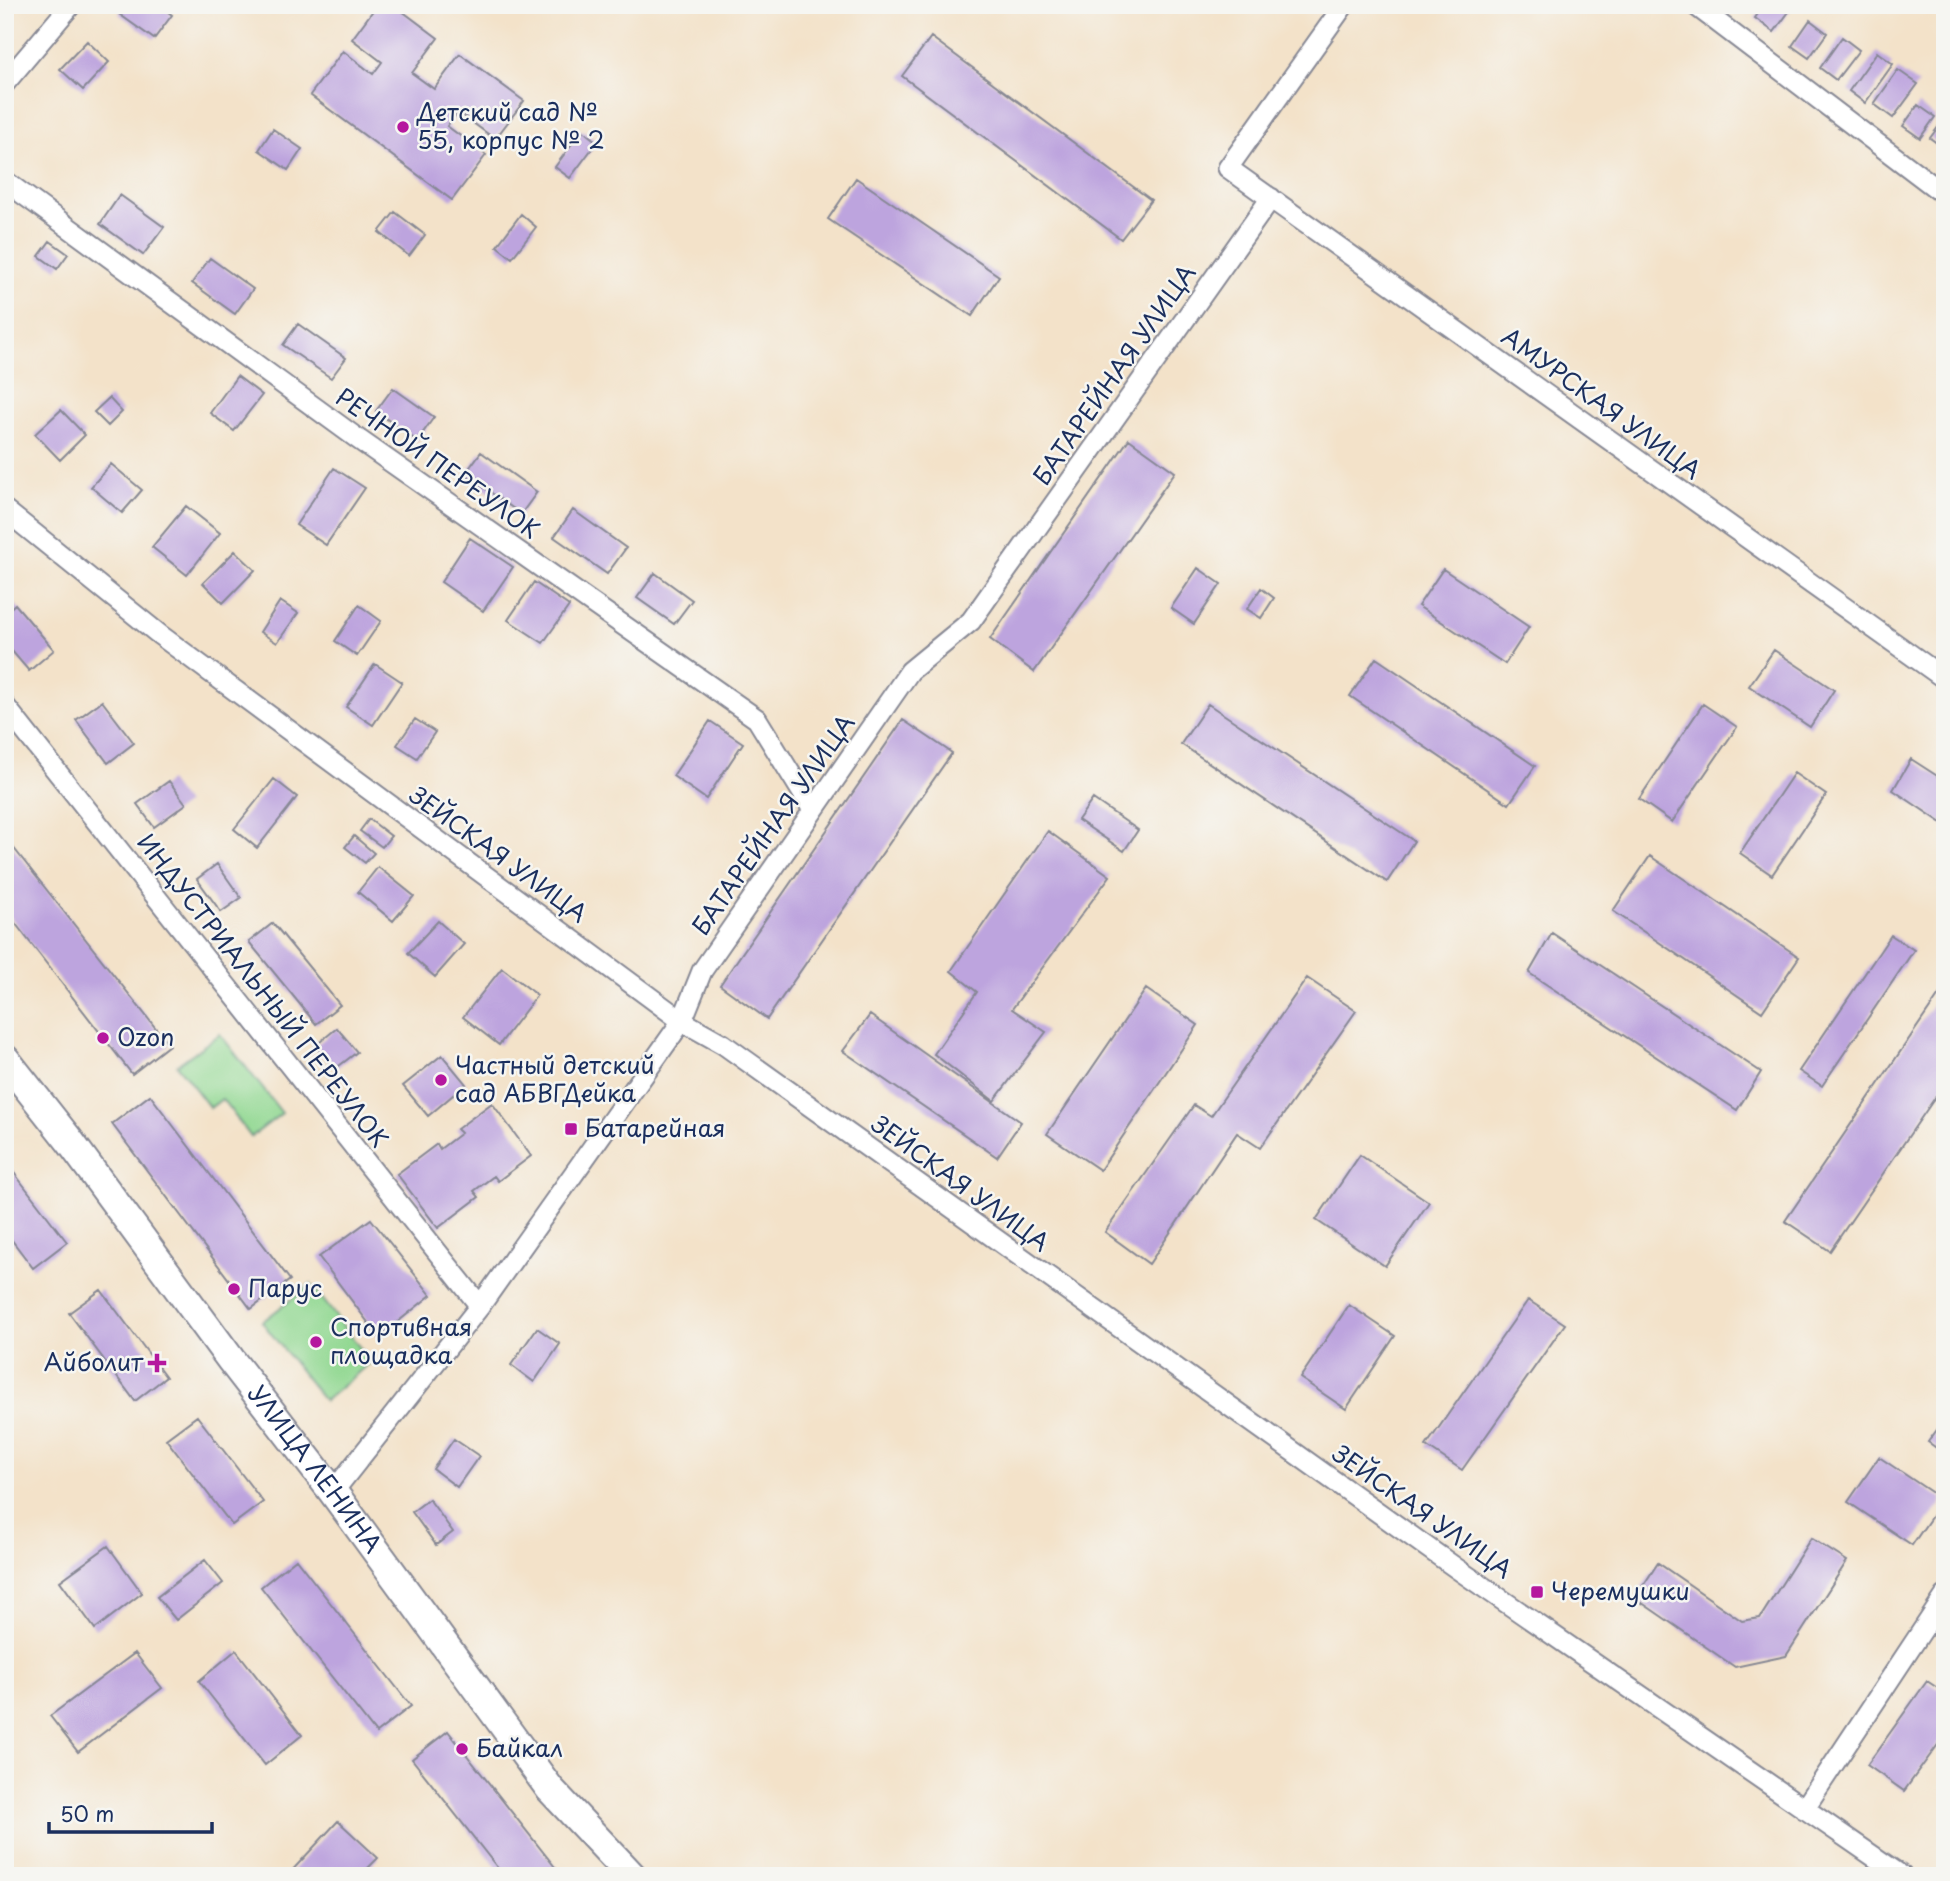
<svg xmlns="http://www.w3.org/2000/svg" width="1950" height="1881" font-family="'Playpen Sans',sans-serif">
  <rect width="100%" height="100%" fill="#f6f6f2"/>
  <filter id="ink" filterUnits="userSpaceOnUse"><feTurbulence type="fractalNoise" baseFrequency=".0143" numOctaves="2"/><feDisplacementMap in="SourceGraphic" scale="14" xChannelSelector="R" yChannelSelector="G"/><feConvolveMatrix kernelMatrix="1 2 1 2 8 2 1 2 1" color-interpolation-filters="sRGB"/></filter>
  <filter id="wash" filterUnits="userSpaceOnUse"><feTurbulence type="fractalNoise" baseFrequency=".00686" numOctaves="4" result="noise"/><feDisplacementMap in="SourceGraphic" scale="28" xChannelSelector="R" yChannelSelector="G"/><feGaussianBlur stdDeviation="1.57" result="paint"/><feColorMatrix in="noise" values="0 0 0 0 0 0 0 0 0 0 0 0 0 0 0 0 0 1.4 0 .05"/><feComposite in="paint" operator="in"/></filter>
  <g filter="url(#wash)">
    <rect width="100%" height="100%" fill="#f3e2c9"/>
    <path fill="#92d892" stroke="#568478" stroke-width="2" d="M220,1034L282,1113L251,1137L222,1099L210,1108L177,1065Z
      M311,1284L371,1362L324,1401L262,1322Z"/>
    <g id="blocks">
      <path fill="#bda4de" d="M125,5H159L172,15L154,39L119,14Z
        M377,5H394L438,38L412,73L434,89L460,54L524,101L495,139L458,112L447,126L486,155L452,200L310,95L343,51L373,74L382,62L352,39Z
        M1764,5H1785L1791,9L1774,32L1755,18Z
        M1810,20L1827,33L1809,58L1792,46Z
        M931,37L1151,200L1121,239L902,76Z
        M1842,37L1859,50L1836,80L1820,68Z
        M87,41L109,62L83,90L60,69Z
        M1877,52L1893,64L1865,103L1849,91Z
        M1898,70L1918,84L1893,118L1874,104Z
        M1918,105L1935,117L1920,138L1903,126Z
        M1945,118V149L1930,138Z
        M273,129L302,149L288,170L259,150Z
        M582,130L597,142L570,178L555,167Z
        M856,178L999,276L972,316L828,219Z
        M120,195L164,227L143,255L100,224Z
        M395,212L425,235L409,256L379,232Z
        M521,214L536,227L512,258L497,246Z
        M50,241L68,254L57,269L39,256Z
        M210,258L253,289L235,314L192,283Z
        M298,324L346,358L331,378L283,345Z
        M237,376L262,395L234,431L210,413Z
        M393,388L434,417L417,441L376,411Z
        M109,398L122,412L108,426L94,412Z
        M61,410L85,435L60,460L35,434Z
        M1129,439L1175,472L1034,672L990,639Z
        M481,452L537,492L521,514L465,474Z
        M111,464L142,490L122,513L91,487Z
        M334,468L365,488L326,545L296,525Z
        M186,506L220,533L187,575L152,547Z
        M573,510L626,548L607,574L554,537Z
        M470,538L513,567L483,611L441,582Z
        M235,551L255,570L223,603L203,583Z
        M1198,568L1221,584L1194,624L1171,608Z
        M1443,569L1529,627L1505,664L1418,606Z
        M655,573L692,600L674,624L637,598Z
        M534,582L569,606L543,643L508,620Z
        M1261,588L1274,598L1261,618L1247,609Z
        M280,601L298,613L277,643L260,632Z
        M15,604L54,650L29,671L5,643V613Z
        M359,605L381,621L357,656L335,641Z
        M1774,650L1834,690L1810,727L1749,686Z
        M1376,658L1535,766L1509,804L1350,696Z
        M375,664L402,682L373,725L346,707Z
        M102,701L134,743L108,763L76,720Z
        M1208,704L1414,841L1387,882L1181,744Z
        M1703,704L1737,727L1672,822L1639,799Z
        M415,719L435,732L417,758L397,745Z
        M903,720L952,753L767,1019L720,985Z
        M710,721L743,743L706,799L673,776Z
        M1911,759L1945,781V825L1893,790Z
        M1794,773L1826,795L1772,875L1740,853Z
        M274,779L297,797L257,848L234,829Z
        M169,781L186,804L154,827L137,804Z
        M1093,799L1138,830L1124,851L1078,820Z
        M369,819L391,836L382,847L360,831Z
        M1048,831L1110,876L1012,1009L1046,1032L994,1101L934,1054L977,992L951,971Z
        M354,836L374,853L365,863L345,847Z
        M5,837L169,1045L132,1074L5,910Z
        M1650,856L1799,957L1762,1012L1613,911Z
        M217,864L241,898L221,912L197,879Z
        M378,867L414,896L393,921L358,892Z
        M438,921L464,944L435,977L408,953Z
        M273,923L340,1005L316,1024L249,942Z
        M1552,933L1761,1072L1737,1110L1529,973Z
        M1891,935L1914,950L1822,1086L1799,1071Z
        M502,968L537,995L499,1045L463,1017Z
        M1307,978L1356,1011L1260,1148L1237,1133L1149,1264L1105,1232L1194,1105L1211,1116Z
        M1945,986V1083L1830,1251L1785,1221Z
        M1146,989L1198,1025L1100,1170L1047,1134Z
        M870,1015L1021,1122L997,1157L843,1051Z
        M337,1028L357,1052L335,1069L315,1046Z
        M442,1055L466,1084L428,1116L403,1086Z
        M150,1095L290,1280L251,1309L112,1124Z
        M492,1103L531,1156L498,1181L494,1176L474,1191L479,1197L438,1228L397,1174L437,1144L440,1149L461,1133L457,1129Z
        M1360,1155L1429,1202L1385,1266L1316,1220Z
        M5,1161L67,1242L33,1268L5,1231Z
        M371,1219L431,1295L379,1337L319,1257Z
        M101,1290L166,1377L135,1401L69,1313Z
        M1528,1300L1565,1324L1462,1470L1426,1446Z
        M1349,1305L1395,1336L1346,1409L1300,1378Z
        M537,1328L560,1344L534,1382L511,1365Z
        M197,1416L263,1502L232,1525L166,1439Z
        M1945,1419V1454L1928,1442Z
        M454,1439L479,1456L457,1487L433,1469Z
        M1879,1457L1943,1500L1912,1545L1848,1502Z
        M429,1499L453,1532L436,1545L412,1512Z
        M1811,1538L1847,1561L1786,1656L1735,1667L1635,1598L1658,1563L1742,1621L1760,1618Z
        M108,1546L142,1593L95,1629L60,1581Z
        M296,1559L411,1706L376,1733L261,1587Z
        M205,1560L223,1583L176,1620L157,1597Z
        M236,1650L302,1735L265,1765L199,1681Z
        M135,1653L162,1688L78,1752L50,1716Z
        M1927,1681L1945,1693V1735L1904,1791L1867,1765Z
        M448,1731L462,1749L562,1876H504L412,1759Z
        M338,1821L378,1858L360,1876H287Z"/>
    </g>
  </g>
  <g filter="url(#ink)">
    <use href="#blocks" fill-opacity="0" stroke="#878894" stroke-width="2"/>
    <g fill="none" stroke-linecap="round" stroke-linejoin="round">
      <g stroke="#878894" stroke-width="23">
        <path id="street" d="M1344,5L1228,168L1945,679
          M1695,5L1945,195
          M5,83L71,5
          M5,181L358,439L757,719L813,810
          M5,510L160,635L682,1021L723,1044L1456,1568L1902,1876
          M5,706L480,1306
          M333,1492L480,1306L682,1021L702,971L910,671L971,621L1271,198
          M1804,1809L1945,1596"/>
      </g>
      <g stroke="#878894" stroke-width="32">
        <g id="secondary">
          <path id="s1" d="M5,1059L69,1140L231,1360L333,1492L550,1789L632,1876"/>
        </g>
      </g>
      <use href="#street" stroke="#fff" stroke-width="19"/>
      <use href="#secondary" stroke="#fff" stroke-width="28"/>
    </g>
  </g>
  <g fill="#b5179e" stroke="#f6f6f2" stroke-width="2.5">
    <circle cx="403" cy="127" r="7"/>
    <circle cx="103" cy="1038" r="7"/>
    <circle cx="441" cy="1080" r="7"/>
    <rect x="564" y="1122" width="14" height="14" rx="3.5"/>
    <circle cx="234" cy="1289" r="7"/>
    <circle cx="316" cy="1342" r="7"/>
    <path d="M153.5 1352.5h7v7h7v7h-7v7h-7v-7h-7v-7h7z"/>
    <rect x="1530" y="1585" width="14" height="14" rx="3.5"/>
    <circle cx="462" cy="1749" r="7"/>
  </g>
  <g text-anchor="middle" stroke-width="5" stroke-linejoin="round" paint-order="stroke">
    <g font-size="24" fill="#1b2f5e" stroke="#f6f6f2" text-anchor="start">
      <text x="417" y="121">Детский сад №<tspan x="417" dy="28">55, корпус № 2</tspan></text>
      <text x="117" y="1046">Ozon</text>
      <text x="455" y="1074">Частный детский<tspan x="455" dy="28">сад АБВГДейка</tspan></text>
      <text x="585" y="1137">Батарейная</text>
      <text x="248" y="1297">Парус</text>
      <text x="330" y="1336">Спортивная<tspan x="330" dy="28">площадка</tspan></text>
      <text x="143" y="1371" text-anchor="end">Айболит</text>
      <text x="1551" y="1600">Черемушки</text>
      <text x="476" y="1757">Байкал</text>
    </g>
    <g font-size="24" fill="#1b2f5e" stroke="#f6f6f2">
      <text transform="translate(1115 375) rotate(-55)" y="8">БАТАРЕЙНАЯ УЛИЦА</text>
      <text transform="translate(1601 404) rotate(36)" y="8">АМУРСКАЯ УЛИЦА</text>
      <text transform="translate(437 464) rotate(35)" y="8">РЕЧНОЙ ПЕРЕУЛОК</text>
      <text transform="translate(774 825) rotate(-55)" y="8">БАТАРЕЙНАЯ УЛИЦА</text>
      <text transform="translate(498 855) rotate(36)" y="8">ЗЕЙСКАЯ УЛИЦА</text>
      <text transform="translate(262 991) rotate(52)" y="8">ИНДУСТРИАЛЬНЫЙ ПЕРЕУЛОК</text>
      <text transform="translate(960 1184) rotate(36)" y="8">ЗЕЙСКАЯ УЛИЦА</text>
      <text dy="8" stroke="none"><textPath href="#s1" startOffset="514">УЛИЦА ЛЕНИНА</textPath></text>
      <text transform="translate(1422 1512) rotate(35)" y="8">ЗЕЙСКАЯ УЛИЦА</text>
    </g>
  </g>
  <rect width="1950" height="1881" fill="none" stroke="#f6f6f2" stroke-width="28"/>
  <path d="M49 1822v10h163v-10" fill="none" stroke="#1b2f5e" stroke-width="3.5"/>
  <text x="60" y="1822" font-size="21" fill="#1b2f5e" stroke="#f6f6f2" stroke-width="5" paint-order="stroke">50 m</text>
</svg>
